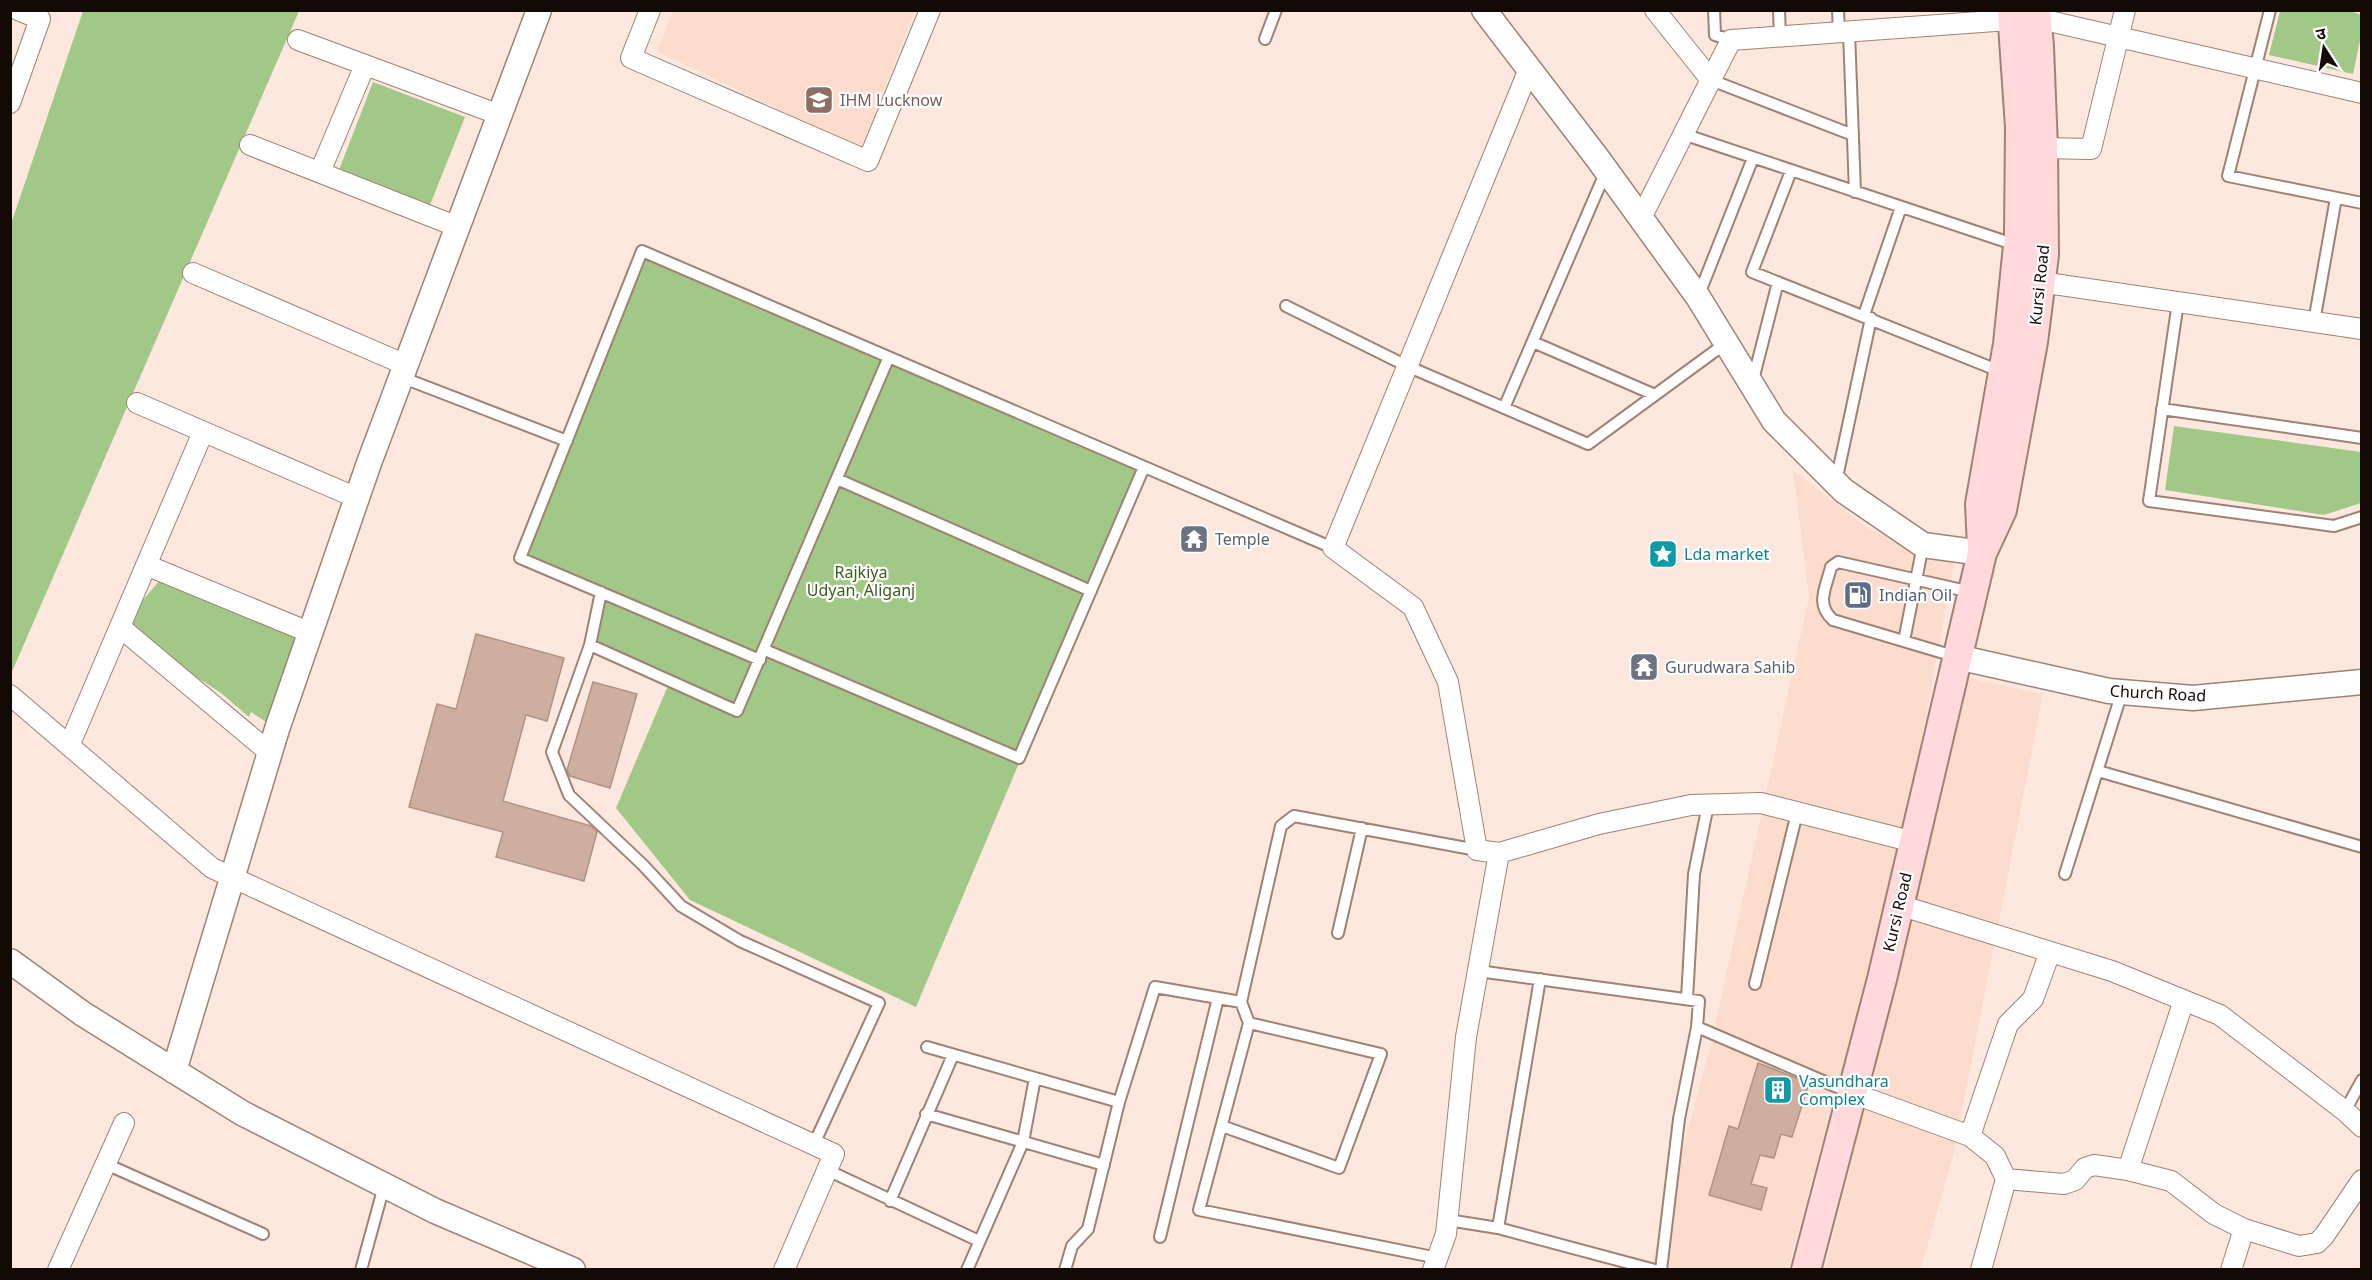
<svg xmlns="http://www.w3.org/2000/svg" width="2372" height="1280" font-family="'Noto Sans','Noto Sans Devanagari',sans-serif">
  <rect width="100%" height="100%" fill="#fce8df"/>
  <path fill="#fcdccc" d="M673,11H915L860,149L657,51Z
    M1793,470L1867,528L1954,564L1909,808L1851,1036L1788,1269L1650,1270L1711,1044L1809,597Z
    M1968,678L2043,694L1954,1152L1921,1269L1825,1270Z"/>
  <path fill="#a2c887" d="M83,11H299L11,674V224Z
    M2280,11H2351L2361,15V36L2353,74L2269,55Z
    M373,82L465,117L430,205L339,170Z
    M642,251L1144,467L916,1007L690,900L616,808L670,681L590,645L600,592L520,558Z
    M2174,426L2361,452V503L2324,515L2165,490Z
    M166,573L311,633L277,729L251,712L249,717L221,693L120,627Z"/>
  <path fill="#cdae9f" stroke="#b19385" stroke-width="1.5" d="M476,634L564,658L547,721L526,715L503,801L591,826L597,832L584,881L496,857L503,832L409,807L437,704L456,709Z
    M593,682L637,694L610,788L570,776L567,770Z
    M1758,1063L1809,1083L1792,1137L1781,1134L1774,1158L1760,1155L1751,1184L1767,1188L1761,1210L1709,1195L1729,1126L1738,1129Z"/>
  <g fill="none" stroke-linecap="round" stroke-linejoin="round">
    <g stroke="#9f8273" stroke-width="14">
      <path id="service" d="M1714,10L1715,35L1731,40
        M1779,10L1780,37
        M1838,10L1839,32
        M2270,10L2228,176L2362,203
        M1849,32L1855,192
        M1265,39L1276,10
        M1711,80L1853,135
        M1683,134L2016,245
        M1791,171L1752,272L2002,372
        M1698,297L1753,158
        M2178,302L2149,501L2334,526L2362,517
        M1286,306L1407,366L1588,444L1726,343
        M1864,315L1901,207
        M2314,322L2336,198
        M1533,342L1655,395
        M401,377L567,441
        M1753,380L1778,282
        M1504,408L1606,171
        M2162,409L2362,438
        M837,479L1091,591
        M1836,482L1871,318
        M601,592L590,645L552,752L569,795L643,865L681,906L740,941L879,1003L814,1144
        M1904,641L1923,545
        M590,645L737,711L888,359
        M765,650L1019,758L1144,467
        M1957,657L1833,620C1815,604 1826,588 1831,567L1838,562L1971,592
        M760,660L520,558L642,251L1333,548
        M2098,771L2362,847
        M2065,874L2122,692
        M1338,933L1362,828
        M1478,971L1699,1001L1697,1027L1679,1119L1661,1270
        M1755,984L1797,813
        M1687,999L1694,874L1708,805
        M1249,1023L1199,1210L1438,1258
        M1697,1027L1851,1093
        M927,1047L1119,1102
        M2345,1111L2362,1080
        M926,1114L1104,1165
        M1222,1126L1339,1168L1381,1054L1249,1023L1241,1002L1281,826L1294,816L1477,850
        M106,1164L263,1234
        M827,1170L979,1241
        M890,1201L953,1055
        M1448,1220L1498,1228L1655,1270
        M1498,1228L1540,979
        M1160,1237L1218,998
        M361,1270L384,1186
        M967,1270L1023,1142L1035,1078
        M1065,1270L1072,1246L1088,1229L1119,1102L1155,987L1241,1002"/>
    </g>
    <g stroke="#9f8273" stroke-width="22">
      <path id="minor" d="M650,10L631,58L868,161L930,10
        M1655,10L1711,80
        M298,40L500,115
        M1529,69L1333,548L1413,607L1448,682L1477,850L1499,853L1599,824L1691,805L1761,803L1914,842
        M10,103L40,19L18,10
        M250,145L458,227
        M2043,148L2091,149L2125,10
        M320,172L365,65
        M1641,218L1731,40L2036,18L2362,93
        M193,273L406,365
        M2040,282L2362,329
        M137,403L357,498
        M146,565L311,633
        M120,627L270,753
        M10,695L212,868L834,1154L784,1270
        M69,746L203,432
        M1899,905L2112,971L2220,1015L2345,1111L2362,1127
        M1852,1093L1970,1136L1995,1156L2006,1179L1981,1270
        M1970,1136L2008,1024L2033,999L2050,952
        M2128,1170L2184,1000
        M2006,1179L2064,1184L2075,1180L2085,1168L2094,1165L2128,1170L2171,1181L2214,1214L2244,1229L2299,1246L2317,1243L2324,1236L2362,1180
        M58,1270L124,1123
        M1433,1270L1446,1234L1466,1037L1499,853
        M2231,1270L2244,1229"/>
    </g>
    <g stroke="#9f8273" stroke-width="27">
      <path id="tertiary" d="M1484,10L1598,159L1698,297L1774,421L1844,491L1923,545L1982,553
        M1957,657L2109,691L2193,698L2362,682
        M10,961L83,1014L242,1113L435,1211L573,1270
        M174,1071L277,729L369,463L539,10"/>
    </g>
    <g stroke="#9f8273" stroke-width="32">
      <path id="secondary" d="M1982,548L1980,504L2008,344L2019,236L2020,127L2012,10
        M1806,1270L1882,979L1982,553L2002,510L2033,342L2044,255L2043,148L2039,47L2036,10"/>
    </g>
    <use href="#service" stroke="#fff" stroke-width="10"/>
    <use href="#minor" stroke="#fff" stroke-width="20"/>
    <use href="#tertiary" stroke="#fff" stroke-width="24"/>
    <use href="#secondary" stroke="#ffd9dc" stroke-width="28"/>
  </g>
  <defs>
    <g id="university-square" transform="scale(1.5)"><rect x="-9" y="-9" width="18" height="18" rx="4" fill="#8d6e63" stroke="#fff"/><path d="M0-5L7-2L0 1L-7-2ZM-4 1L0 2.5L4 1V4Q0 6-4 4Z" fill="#fff"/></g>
    <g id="temple-square" transform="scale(1.5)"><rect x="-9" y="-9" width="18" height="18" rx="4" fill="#6b7280" stroke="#fff"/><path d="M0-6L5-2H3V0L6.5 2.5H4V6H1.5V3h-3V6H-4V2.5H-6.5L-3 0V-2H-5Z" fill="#fff"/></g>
    <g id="sight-square" transform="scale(1.5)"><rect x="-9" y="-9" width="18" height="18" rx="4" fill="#0f9aa8" stroke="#fff"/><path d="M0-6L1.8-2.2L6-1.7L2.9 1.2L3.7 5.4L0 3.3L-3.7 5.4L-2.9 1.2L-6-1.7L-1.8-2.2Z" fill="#fff"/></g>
    <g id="fuel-square" transform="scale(1.5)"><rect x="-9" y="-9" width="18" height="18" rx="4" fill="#5c6f8a" stroke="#fff"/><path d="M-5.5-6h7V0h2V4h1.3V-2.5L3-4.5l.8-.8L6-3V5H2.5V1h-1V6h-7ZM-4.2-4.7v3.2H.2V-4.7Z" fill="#fff"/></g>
    <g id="building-square" transform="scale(1.5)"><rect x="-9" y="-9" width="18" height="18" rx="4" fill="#0f9aa8" stroke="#fff"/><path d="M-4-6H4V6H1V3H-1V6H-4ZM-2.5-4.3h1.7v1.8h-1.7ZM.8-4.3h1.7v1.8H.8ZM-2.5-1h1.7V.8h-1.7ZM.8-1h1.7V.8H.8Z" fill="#fff"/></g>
  </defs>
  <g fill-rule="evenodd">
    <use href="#university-square" x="819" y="100"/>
    <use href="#temple-square" x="1194" y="539"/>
    <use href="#sight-square" x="1663" y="554"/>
    <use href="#fuel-square" x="1858" y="595"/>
    <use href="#temple-square" x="1644" y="667"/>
    <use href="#building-square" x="1778" y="1090"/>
  </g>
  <g text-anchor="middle" stroke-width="4.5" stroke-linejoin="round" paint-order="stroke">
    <g font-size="16" fill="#785e54" stroke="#fff" text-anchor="start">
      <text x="840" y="106">IHM Lucknow</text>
    </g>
    <g font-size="16" fill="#130905" stroke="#fff">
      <text transform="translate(2039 285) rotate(-84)" y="6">Kursi Road</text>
      <text transform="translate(2158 693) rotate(3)" y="6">Church Road</text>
      <text transform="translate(1897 912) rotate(-77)" y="6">Kursi Road</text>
    </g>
    <g font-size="16" fill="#5b616d" stroke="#fff" text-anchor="start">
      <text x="1215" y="545">Temple</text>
      <text x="1665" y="673">Gurudwara Sahib</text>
    </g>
    <g font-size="16" fill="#0d838f" stroke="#fff" text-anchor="start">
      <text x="1684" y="560">Lda market</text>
      <text x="1799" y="1087">Vasundhara<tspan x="1799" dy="18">Complex</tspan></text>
    </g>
    <g font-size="16" fill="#3b5e1b" stroke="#fff">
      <text x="861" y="578">Rajkiya<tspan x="861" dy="18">Udyan, Aliganj</tspan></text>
    </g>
    <g font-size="16" fill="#4e5e75" stroke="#fff" text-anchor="start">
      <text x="1879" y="601">Indian Oil</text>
    </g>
  </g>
  <rect width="2372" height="1280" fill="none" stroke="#130905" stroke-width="24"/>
  <g transform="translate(2324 48) rotate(348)" stroke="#ffffff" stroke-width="4.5" paint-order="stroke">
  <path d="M0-4.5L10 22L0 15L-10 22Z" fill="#130905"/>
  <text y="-9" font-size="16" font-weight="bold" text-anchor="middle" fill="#130905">उ</text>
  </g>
</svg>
